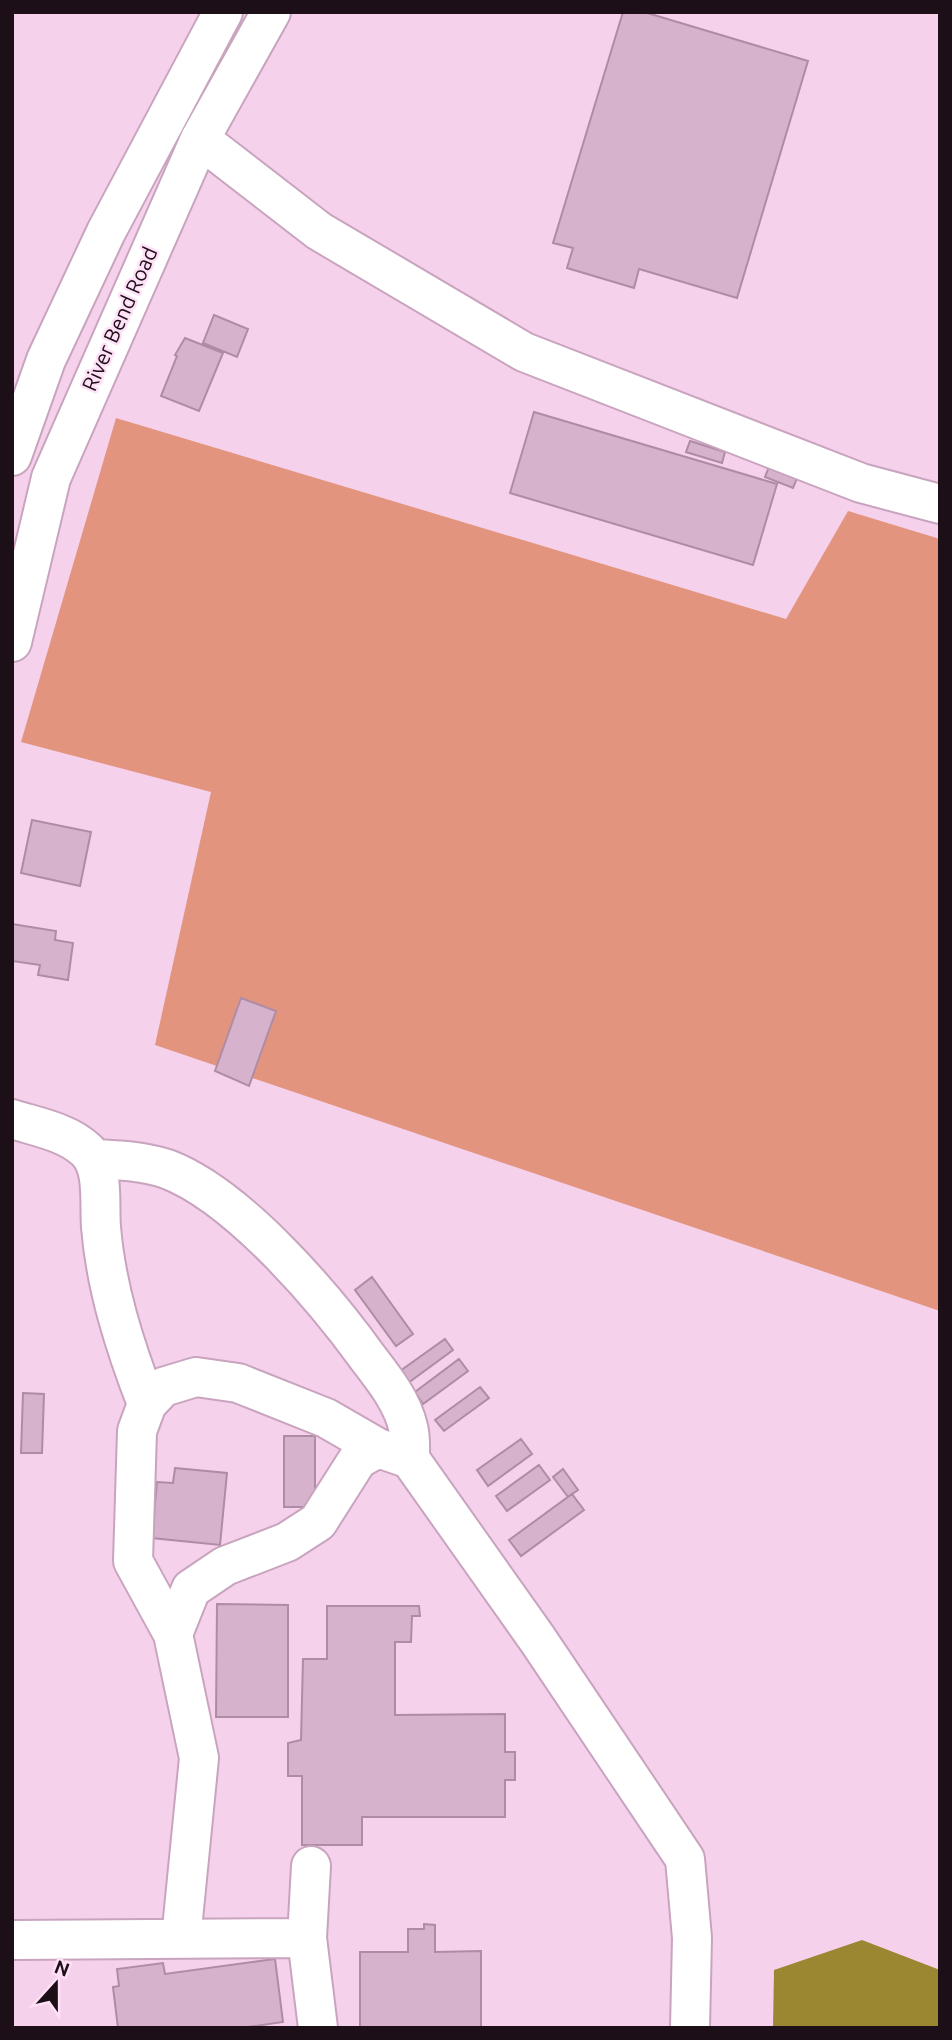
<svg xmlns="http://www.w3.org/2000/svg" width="952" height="2040" font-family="Ubuntu,sans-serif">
  <rect width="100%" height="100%" fill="#f6d1ec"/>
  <path fill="#e2947f" d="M116,418L786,619L848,511L940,539V1311L155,1045L211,792L21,742Z"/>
  <path fill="#9b8731" d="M862,1940L940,1970V2028H773L774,1970Z"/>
  <path fill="#d7b2cd" stroke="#af8ca5" stroke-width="2" d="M623,12H644L808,61L737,298L639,269L634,288L567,268L573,248L553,243Z
    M214,315L248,329L237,357L203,343Z
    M185,338L223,353L199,411L161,396L177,356L175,355Z
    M534,412L777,484L753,565L510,493Z
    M690,441L725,452L722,463L686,452Z
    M771,462L799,473L793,488L765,477Z
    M32,820L91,832L80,886L21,873Z
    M12,924L56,931L55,940L73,943L68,980L38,975L40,965L12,961Z
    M241,998L276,1011L249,1086L215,1071Z
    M372,1277L413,1334L396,1346L355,1290Z
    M445,1339L453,1350L408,1383L400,1371Z
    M459,1359L468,1371L423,1404L415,1392Z
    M480,1387L489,1398L444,1431L435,1420Z
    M23,1393L44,1394L42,1453H21Z
    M284,1436H315V1507H284Z
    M521,1439L532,1454L488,1486L477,1470Z
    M539,1465L550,1480L507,1511L496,1496Z
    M175,1468L227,1473L220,1545L152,1538L157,1482L173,1483Z
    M563,1469L578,1490L568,1497L553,1477Z
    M572,1494L584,1510L521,1556L509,1540Z
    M217,1604L288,1605V1717H216Z
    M327,1606H419L420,1616H412L411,1642H395V1715L505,1714V1752H515V1780H505V1817H362V1845H302V1776H288V1743L301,1740L303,1659H327Z
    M424,1924L435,1925V1952L481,1951V2028H360V1952H408V1929H424Z
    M275,1959L283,2022L241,2028H118L113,1987L119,1986L117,1969L163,1963L165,1974Z"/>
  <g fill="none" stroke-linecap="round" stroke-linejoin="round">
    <g stroke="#c8a4be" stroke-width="42">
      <path id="minor" d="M200,139L319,231L524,352L861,483L940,504
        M12,456L46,360L106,232L223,12
        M12,642L51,478L200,139L271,12
        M12,1119C37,1127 67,1132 86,1150C105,1167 99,1204 101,1227C106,1288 125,1347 147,1404
        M93,1159C118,1160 143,1161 167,1169C238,1196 324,1297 368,1358C384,1379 402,1401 408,1427C411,1437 410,1449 410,1459
        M173,1634L191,1589L225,1566L287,1542L318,1522L358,1459L378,1448
        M311,1866L307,1938L318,2028
        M181,1939L199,1758L173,1634L133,1561L137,1431L147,1404L163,1387L196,1377L238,1383L326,1418L378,1448L410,1459L538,1640L685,1859L692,1938L690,2028
        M12,1940L307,1938"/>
    </g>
    <use href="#minor" stroke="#fff" stroke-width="38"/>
  </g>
  <g text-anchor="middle" stroke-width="5" stroke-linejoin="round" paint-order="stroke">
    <g font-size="21" fill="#1c0f18" stroke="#ffe0f6">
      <text transform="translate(120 319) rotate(-66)" y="7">River Bend Road</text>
    </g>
  </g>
  <rect width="952" height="2040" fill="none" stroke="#1c0f18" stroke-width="28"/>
  <g transform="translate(56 1984) rotate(21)" stroke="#ffe0f6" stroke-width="5" paint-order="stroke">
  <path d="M0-5L12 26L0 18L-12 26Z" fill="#1c0f18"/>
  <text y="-10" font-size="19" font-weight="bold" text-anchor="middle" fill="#1c0f18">N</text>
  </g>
</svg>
